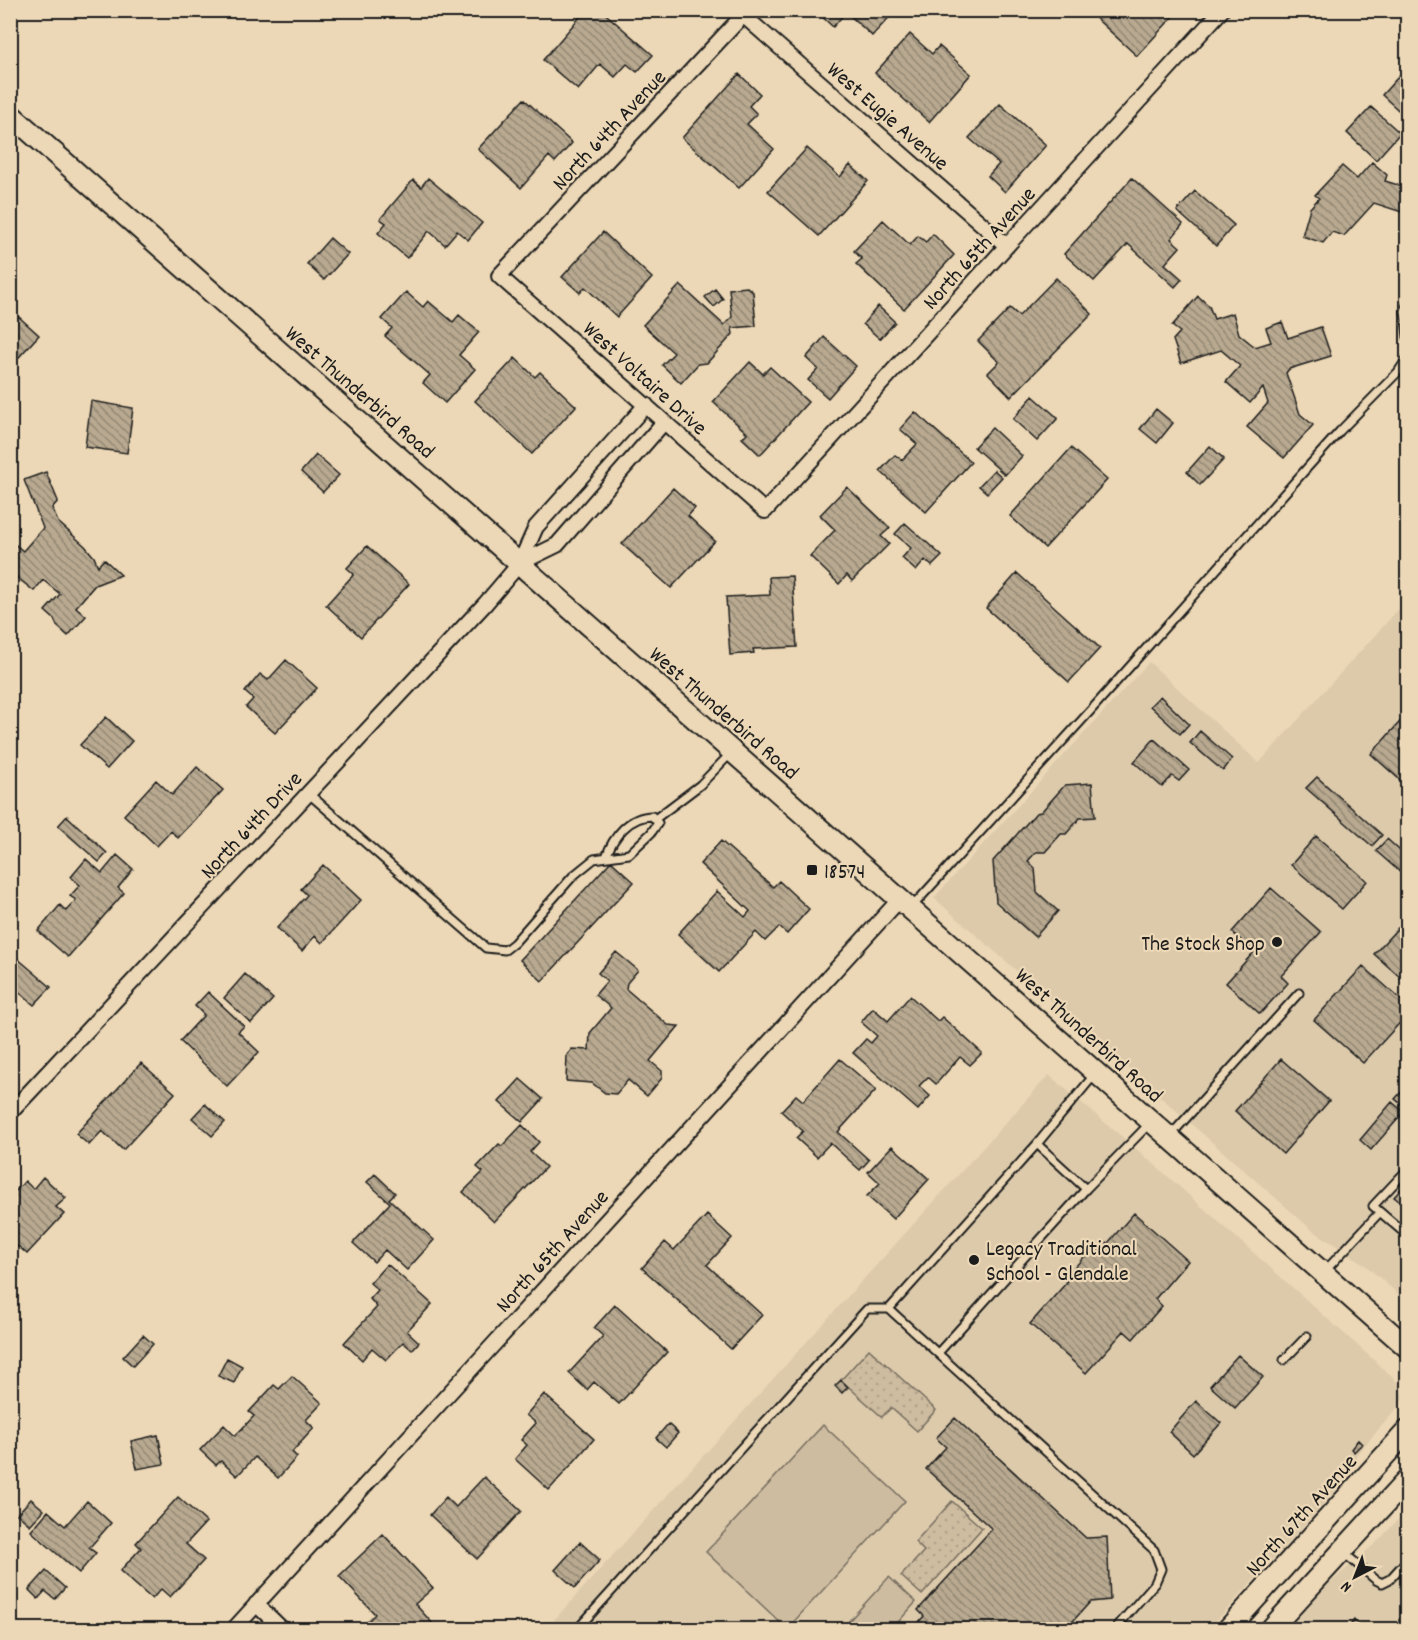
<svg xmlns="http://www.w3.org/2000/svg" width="1418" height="1640" font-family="Dekko,sans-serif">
  <defs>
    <pattern id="green-dots" width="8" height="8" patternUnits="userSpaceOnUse" patternTransform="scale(1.5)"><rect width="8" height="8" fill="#cebca0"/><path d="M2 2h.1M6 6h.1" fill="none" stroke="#b0a189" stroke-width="1.8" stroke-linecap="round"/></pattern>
    <pattern id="building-back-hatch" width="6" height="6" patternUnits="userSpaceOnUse" patternTransform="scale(1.5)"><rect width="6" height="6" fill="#b8a990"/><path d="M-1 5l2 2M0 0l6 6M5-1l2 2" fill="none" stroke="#958975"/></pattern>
  </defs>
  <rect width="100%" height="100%" fill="#ecd8b6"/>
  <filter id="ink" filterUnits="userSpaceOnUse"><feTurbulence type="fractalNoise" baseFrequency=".0167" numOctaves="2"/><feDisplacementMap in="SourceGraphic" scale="12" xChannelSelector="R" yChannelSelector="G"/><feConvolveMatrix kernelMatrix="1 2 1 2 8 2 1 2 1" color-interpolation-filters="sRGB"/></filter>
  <g filter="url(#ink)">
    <path fill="#dccaab" d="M1407,600V1302L1364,1264L1311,1229L934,898L1149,662L1259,763Z
      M1049,1075L1155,1165L1394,1378L1401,1387L1403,1397L1400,1405L1357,1454L1346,1479L1209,1629L545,1630Z
      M1407,1510V1629L1287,1630L1323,1589L1377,1542Z"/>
    <path fill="url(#green-dots)" stroke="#756c5e" stroke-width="1.5" d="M869,1349L936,1410L917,1431L891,1408L882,1417L841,1380Z
      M952,1501L982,1528L922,1595L901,1576L924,1551L915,1542Z"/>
    <path fill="#cebca0" stroke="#756c5e" stroke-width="1.5" d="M823,1425L905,1501L787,1629L706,1552Z
      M889,1577L916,1602L892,1629H856L848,1622Z"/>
    <path fill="url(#building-back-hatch)" stroke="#1c1c1c" stroke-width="1.5" d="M595,10H601L653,55L637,72L627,64L615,77L600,64L578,90L543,60L585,11L590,16Z
      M815,10H896L872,36L846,12L833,27Z
      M1091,10H1179L1137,56L1089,12Z
      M910,34L932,54L939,46L971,74L929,122L875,73Z
      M1408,66V119L1382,95Z
      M739,74L760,94L749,106L757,114L747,124L774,149L739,188L682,138Z
      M524,99L572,143L555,162L549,156L521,188L478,149Z
      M1000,104L1046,145L1005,192L988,176L999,164L969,138Z
      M1371,107L1400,133L1376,160L1347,133Z
      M807,148L840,177L850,165L868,181L819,236L768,191Z
      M1372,162L1387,175L1385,181L1408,188V214L1374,203L1344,236L1332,232L1323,243L1302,236L1310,208L1319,198L1315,195L1342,166L1357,179Z
      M428,178L482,223L468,240L457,231L445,245L429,231L407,258L378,233L386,223L380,219L413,180L421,187Z
      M1132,178L1183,224L1171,239L1180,247L1165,264L1182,279L1175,287L1128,244L1094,281L1064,254Z
      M1195,191L1234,225L1216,246L1177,211Z
      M883,220L910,245L918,236L926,242L933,234L954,255L904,309L856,264L862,259L854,251Z
      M603,232L652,278L617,317L585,287L580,293L562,277Z
      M330,238L348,254L324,280L307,264Z
      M1056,278L1092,314L1011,397L988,373L999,362L978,341L1010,308L1019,316Z
      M680,285L724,325L732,317L729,289L747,287L753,292L756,326L732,328L733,334L707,363L698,364L681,383L662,365L674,353L643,325Z
      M715,289L723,299L714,307L705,297Z
      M406,292L423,307L428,301L453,322L459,315L479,332L459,355L475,369L445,403L423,383L430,375L385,336L392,328L382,319Z
      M1198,296L1209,306L1214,319L1233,313L1239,334L1255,347L1271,342L1266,328L1282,322L1288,338L1321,327L1331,356L1289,369L1286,373L1300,414L1313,425L1284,458L1247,427L1268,403L1263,388L1250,403L1226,382L1240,366L1221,350L1181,363L1173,340L1180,332L1172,326Z
      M878,306L895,322L880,339L863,324Z
      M10,309L39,335L10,367Z
      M824,337L856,366L828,398L808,380L818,369L806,358Z
      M515,358L535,377L540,372L576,406L532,454L475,401Z
      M750,362L763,374L770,367L808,402L760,455L742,438L747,433L713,402Z
      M1033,396L1058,418L1037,441L1013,419Z
      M91,401L133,408L127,453L85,447Z
      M1156,409L1173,423L1157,443L1140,429Z
      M915,412L971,462L926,512L880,471L895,455L902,460L917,444L900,429Z
      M992,428L1022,456L1005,475L974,447Z
      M1210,446L1224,459L1200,485L1187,472Z
      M1071,448L1107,480L1045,548L1010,516Z
      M316,455L339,475L323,492L301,472Z
      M994,470L1002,477L987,493L979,486Z
      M46,472L58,501L52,508L58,522L85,546L94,557L98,566L104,559L121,575L95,585L76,607L86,616L68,636L57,626L54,619L45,611L60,594L43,580L34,591L10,572V540L23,551L43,528L24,480Z
      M847,487L890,528L881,536L889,544L852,581L847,575L839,584L810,556L835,530L820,515Z
      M673,488L695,508L688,516L715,541L671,588L622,544Z
      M905,523L942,556L932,566L925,560L916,571L902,558L911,548L895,534Z
      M367,546L409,584L361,637L326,605L354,574L347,568Z
      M1017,573L1100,648L1069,682L986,608Z
      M792,576L797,647L753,649L754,653L730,655L726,597L770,595L769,577Z
      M286,660L317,688L275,733L246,707L253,699L245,692L260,674L268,680Z
      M1160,696L1189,724L1180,734L1150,706Z
      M1408,713V787L1371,754Z
      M106,717L132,741L107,769L80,745Z
      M1200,731L1232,759L1223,771L1190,743Z
      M1154,739L1189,770L1179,781L1172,776L1162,787L1134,762Z
      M197,767L223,790L178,838L171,831L157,846L124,815L156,780L172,795Z
      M1317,777L1382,835L1372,846L1306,788Z
      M1092,783L1095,817L1080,818L1066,834H1061L1045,852H1036L1028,861L1035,868L1037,892L1058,911L1035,937L996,902L993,861L1036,813L1041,812L1065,785Z
      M67,816L107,853L99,862L58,826Z
      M1316,836L1367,881L1342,909L1291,865Z
      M1387,839L1408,858V879L1376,851Z
      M721,841L773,887L779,881L809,909L787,934L779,927L765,941L756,932L719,972L678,934L717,891L745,917L750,911L700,864Z
      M117,855L133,869L118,888L124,893L68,957L38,931L60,905L66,911L76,900L70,896L80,885L71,877L86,859L102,873Z
      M611,861L634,882L542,981L520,960Z
      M323,865L361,900L322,943L315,936L302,951L277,928L307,895L301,889Z
      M1271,888L1321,932L1281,976L1288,983L1260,1014L1226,983L1254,952L1232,932Z
      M1408,917V984L1374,954Z
      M10,952L51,987L34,1005L15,989L10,995Z
      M616,952L638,970L627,983L626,989L668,1025L679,1026L650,1061L662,1071V1078L647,1096L628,1080L616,1094L605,1093L592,1083L566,1081L567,1055L572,1049L589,1050L590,1033L611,1008L595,995L607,981L598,973Z
      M1363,966L1408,1006V1014L1363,1063L1314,1020Z
      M245,974L273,999L251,1023L224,998Z
      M208,992L244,1026L238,1032L259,1052L227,1086L180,1041L204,1015L195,1006Z
      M910,996L938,1021L942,1017L982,1053L970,1065L960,1057L936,1084L928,1077L919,1086L930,1096L918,1110L853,1053L866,1039L871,1043L877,1036L861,1022L873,1008L888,1021Z
      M840,1059L876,1090L838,1132L869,1160L860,1170L830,1143L817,1157L796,1138L803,1131L781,1111L796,1095L803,1101Z
      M1281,1059L1329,1101L1283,1154L1235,1111Z
      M141,1063L175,1093L123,1150L102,1131L89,1145L76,1134Z
      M520,1079L543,1099L522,1122L499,1102Z
      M1408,1085V1109H1407L1395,1099Z
      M1392,1102L1404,1112L1371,1150L1360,1140Z
      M205,1104L225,1122L212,1136L192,1118Z
      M522,1125L539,1142L530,1152L546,1167L494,1222L463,1192L483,1172L477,1167L499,1144L502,1146Z
      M892,1146L929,1179L893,1219L867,1196L880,1183L868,1172Z
      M375,1174L395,1193L389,1199L434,1240L407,1270L385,1250L374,1262L353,1243L390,1203L367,1182Z
      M43,1177L66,1198L56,1207L64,1214L27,1254L18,1246L10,1254V1197L25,1181L33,1189Z
      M1408,1182V1209L1394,1197Z
      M1134,1213L1188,1261L1155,1299L1162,1306L1133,1339L1124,1331L1086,1373L1030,1324L1067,1282L1064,1279L1095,1245L1101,1251Z
      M707,1215L732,1238L707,1265L762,1315L731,1349L642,1268L665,1242L674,1250Z
      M387,1264L432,1304L407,1331L419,1342L412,1350L403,1342L386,1360L372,1348L362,1360L344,1343L377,1307L370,1299L378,1290L370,1283Z
      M615,1305L667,1352L619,1404L594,1382L587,1390L569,1373L603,1336L594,1328Z
      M143,1335L153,1344L133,1366L123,1357Z
      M1238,1355L1263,1377L1235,1408L1210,1386Z
      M227,1358L242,1366L234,1383L218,1376Z
      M292,1376L322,1403L306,1420L314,1428L292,1452L297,1457L278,1478L255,1457L237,1476L221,1461L216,1465L200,1450L224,1425L235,1436L254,1416L249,1412L274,1385L279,1389Z
      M841,1380L848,1387L842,1393L835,1386Z
      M544,1394L594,1439L549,1490L515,1459L527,1445L521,1440L536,1423L526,1415Z
      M1196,1401L1221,1423L1193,1454L1169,1432Z
      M955,1418L1086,1538L1107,1537L1110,1600L1090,1602L1065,1630H912L924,1616L918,1610L992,1529L926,1469L946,1447L936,1438Z
      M668,1424L678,1433L666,1447L656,1438Z
      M158,1435L164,1464L137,1469L131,1441Z
      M1358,1440L1362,1444L1354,1452L1351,1449Z
      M484,1477L521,1511L477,1559L430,1515L446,1497L456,1507Z
      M178,1497L206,1522L186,1544L204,1560L170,1597L161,1589L152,1599L120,1571L141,1548L136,1543Z
      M31,1499L44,1510L30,1525L17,1514Z
      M87,1501L111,1523L89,1548L96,1553L79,1573L31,1531L48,1511L65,1526Z
      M383,1534L433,1588L415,1604L434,1625L430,1630H398L396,1627L393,1630H368L364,1625L375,1614L339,1576Z
      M580,1542L600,1560L575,1588L555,1570Z
      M46,1571L65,1588L55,1599L45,1591L38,1599L29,1590Z
      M1408,1610V1628L1399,1620Z
      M1354,1620L1364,1630H1347Z"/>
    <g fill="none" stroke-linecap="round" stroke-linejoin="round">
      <g stroke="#1c1c1c" stroke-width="11">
        <path id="lane" d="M1408,302L1405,311L1408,337
          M308,793L486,948L505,950L514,943L573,876L594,859L629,854L651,833L658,823L652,816C629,816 613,837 606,857
          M655,819L700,785L732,752
          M912,907L1092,709L1340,431L1398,372L1408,357
          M1171,1135L1299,993
          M1037,1144L1086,1189
          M1380,1212L1373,1206L1408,1169
          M1325,1271L1380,1212L1408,1236
          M889,1309L1037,1144L1095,1074
          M938,1353L1086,1189L1150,1123
          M1284,1360L1307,1336
          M1344,1553L1376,1580L1382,1583L1390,1579L1408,1559
          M580,1630L581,1625L867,1309H889L1154,1550L1161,1569L1155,1583L1114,1630"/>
      </g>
      <g stroke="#1c1c1c" stroke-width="18">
        <path id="street" d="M748,10L499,276L765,511L1222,10
          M744,16L1007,246
          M520,563L557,545L664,422
          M10,1113L485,604L520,563L536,527L646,405
          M256,1604L283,1630
          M233,1630L900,899"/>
      </g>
      <g stroke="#1c1c1c" stroke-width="24">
        <path id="secondary" d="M10,114L1408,1348
          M1227,1630L1408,1430
          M1270,1630L1408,1479"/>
      </g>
      <use href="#lane" stroke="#ecd8b6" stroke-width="7"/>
      <use href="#street" stroke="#ecd8b6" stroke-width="14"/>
      <use href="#secondary" stroke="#ecd8b6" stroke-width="20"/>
    </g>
  </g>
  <g fill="#1c1c1c" stroke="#ecd8b6" stroke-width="2">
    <rect x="806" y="864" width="12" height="12" rx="3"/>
    <circle cx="1277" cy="942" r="6"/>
    <circle cx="974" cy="1260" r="6"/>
  </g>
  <g text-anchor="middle" stroke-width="4.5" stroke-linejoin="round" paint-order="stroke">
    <g font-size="22" fill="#1c1c1c" stroke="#ecd8b6">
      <text transform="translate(889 115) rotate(41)" y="8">West Eugie Avenue</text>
      <text transform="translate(608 129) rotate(-47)" y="8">North 64th Avenue</text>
      <text transform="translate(978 247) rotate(-48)" y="8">North 65th Avenue</text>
      <text transform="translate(646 377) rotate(42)" y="8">West Voltaire Drive</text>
      <text transform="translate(361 391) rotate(41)" y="8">West Thunderbird Road</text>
      <text transform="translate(725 712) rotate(41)" y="8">West Thunderbird Road</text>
      <text transform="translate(250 824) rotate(-47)" y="8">North 64th Drive</text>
      <text transform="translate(1090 1034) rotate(42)" y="8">West Thunderbird Road</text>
      <text transform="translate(551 1250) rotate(-48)" y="8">North 65th Avenue</text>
      <text transform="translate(1300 1514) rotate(-48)" y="8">North 67th Avenue</text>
    </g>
    <g font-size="22" fill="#1c1c1c" stroke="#ecd8b6" text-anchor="start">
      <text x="824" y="878">18574</text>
      <text x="1265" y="950" text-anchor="end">The Stock Shop</text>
      <text x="986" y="1255">Legacy Traditional<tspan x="986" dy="25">School - Glendale</tspan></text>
    </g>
  </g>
  <rect width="1418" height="1640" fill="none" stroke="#ecd8b6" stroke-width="36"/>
  <rect x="18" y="18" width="1382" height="1604" fill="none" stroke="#1c1c1c" stroke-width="2" filter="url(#ink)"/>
  <g transform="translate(1355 1577) rotate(222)" stroke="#ecd8b6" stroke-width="4.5" paint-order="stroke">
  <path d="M0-4.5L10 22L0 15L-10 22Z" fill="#1c1c1c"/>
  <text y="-9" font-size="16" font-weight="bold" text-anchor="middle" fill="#1c1c1c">N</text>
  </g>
</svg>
